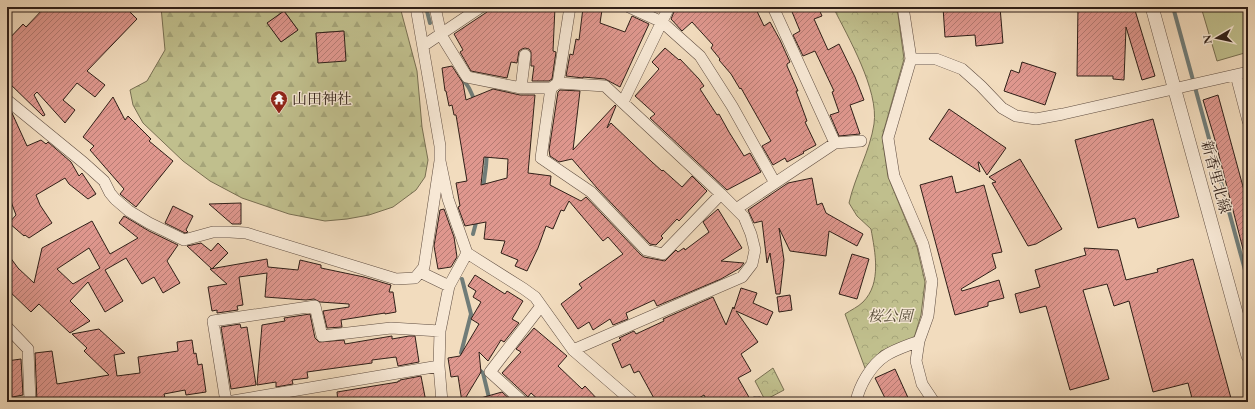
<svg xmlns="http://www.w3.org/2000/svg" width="1255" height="409" font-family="'EB Garamond','Noto Serif JP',serif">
  <defs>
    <pattern id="forest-firs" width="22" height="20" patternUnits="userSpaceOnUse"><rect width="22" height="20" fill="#c0bf8d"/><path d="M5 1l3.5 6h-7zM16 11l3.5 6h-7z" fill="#a5a479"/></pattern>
    <pattern id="park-crowns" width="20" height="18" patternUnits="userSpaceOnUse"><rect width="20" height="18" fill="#c0bf8d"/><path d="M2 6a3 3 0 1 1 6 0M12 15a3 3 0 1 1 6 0" fill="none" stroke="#a5a479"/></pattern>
    <pattern id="building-hatch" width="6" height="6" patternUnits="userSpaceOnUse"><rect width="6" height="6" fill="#df978e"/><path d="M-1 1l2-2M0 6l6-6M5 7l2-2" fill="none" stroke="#b57b73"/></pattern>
  </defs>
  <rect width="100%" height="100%" fill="#f2dcbe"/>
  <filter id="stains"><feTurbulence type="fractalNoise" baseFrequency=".005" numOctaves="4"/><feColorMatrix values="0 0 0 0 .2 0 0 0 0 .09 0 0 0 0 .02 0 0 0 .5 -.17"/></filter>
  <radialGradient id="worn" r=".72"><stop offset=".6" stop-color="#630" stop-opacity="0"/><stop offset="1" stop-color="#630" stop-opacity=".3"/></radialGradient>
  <path fill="url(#forest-firs)" stroke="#786f52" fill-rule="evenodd" d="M161,7H400L417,71L422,127L428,160L425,177L416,190L393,207L369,215L347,219L325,221L289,214L242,198L210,181L183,161L143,123L133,105L130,90L147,81L165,50ZM284,11L298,30L281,42L268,23ZM343,31L318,63L316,33Z"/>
  <path fill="url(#park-crowns)" stroke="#786f52" d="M833,7H897L904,59L882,137L888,177L917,247L925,282L921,315L914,338L881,351L865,368L845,314C851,310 858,307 863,302C882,283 875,252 871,229L857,216L849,203C855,176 870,151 874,124C879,90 848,37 833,7Z
    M773,368L784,390L765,400L755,381Z"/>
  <path fill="#c0bf8d" stroke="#786f52" d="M1201,7H1248V52L1217,61Z"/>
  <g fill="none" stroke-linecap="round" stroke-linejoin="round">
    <path stroke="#707c78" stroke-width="4" d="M426,7L430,23
      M1173,7L1248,281
      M463,79L469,88L475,101
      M483,189L486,166L487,152
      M473,234L477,219
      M462,279L471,314L461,353L465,356
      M477,368L483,373L490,402"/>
  </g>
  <path fill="url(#building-hatch)" stroke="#2f1f18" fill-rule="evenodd" d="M45,7H125L137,19L87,71L105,85L95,97L77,83L63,100L75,110L65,123L37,92L34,95L45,115L43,116L7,81V41L23,24L26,27Z
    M488,7H555L553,51L556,52L552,79L549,81H532L534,66H531V52L529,49L525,48L522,49L519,51L517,63L511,62L507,78L471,71L460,52L463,50L454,34L487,12Z
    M676,7H755L764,26L770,22L780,40L790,62L787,64V66L798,91H796L807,121L805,122L816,145L803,152L804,153L787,162L785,158L773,165L762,146L771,141L741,88L740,89L731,74L719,60L720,59L711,48L713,45L692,22L682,31L671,19Z
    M790,7H818L822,16L814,19L828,50L839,44L855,77L864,100L850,105L860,134L839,136L830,115L839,112L832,92L834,91L815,51L803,56L793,35L800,31Z
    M943,7H1000L1003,43L976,46L975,35L945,37Z
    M1078,7H1134L1155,76L1142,80L1126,27L1124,80L1113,79V76H1077Z
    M583,8L602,10L600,23L625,32L632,16L649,24L620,87L605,79L583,77V78L566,76L570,54L573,55L576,39L579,40Z
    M284,11L298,30L281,42L267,23Z
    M344,31L346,61L318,63L316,33Z
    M665,48L679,60L680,59L699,79L704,86L700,89L717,115L719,114L729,132L744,156L750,153L761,172L727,190L650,118L655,114L635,96L659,69L652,62Z
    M1022,62L1056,73L1045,105L1004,91L1011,70L1019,73Z
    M452,66L463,83L466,100L493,89L520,95H535L528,173L551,176L550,185L581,201L586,197L641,255L644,257L665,261L676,250L678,252L684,248L685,250L709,232L703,222L718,209L742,248L721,261L744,263L740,268L721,279L657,306L654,300L626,313L628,319L613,325L610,319L593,330L589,322L578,329L561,304L582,288L579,284L623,254L608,237L603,241L569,201L564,211L561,210L553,229L546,226L538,248L527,271L515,266L518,260L501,253L505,241L484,239L486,222L465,226L458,207L460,206L456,183L467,181L456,115H454L452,105L449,106L446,91H445L442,68ZM484,157L508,159L507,178L481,185Z
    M560,90L580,91L573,150L615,105L616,106L607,128L611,123L652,162L662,171L663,170L682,187L692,176L707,191L679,221L677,219L661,236L663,238L656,245L650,244L597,188L572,159L559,162L550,156L549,150L558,92Z
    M1218,95L1248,205V252L1244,253L1215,140L1203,100Z
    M113,97L125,120L128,116L151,139L149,141L173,161L136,207L120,194L124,189L90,150L94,146L83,137Z
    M7,109L12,113L27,146L41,140L46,144L48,142L71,162L79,176L82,173L96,194L88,199L69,184L65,178L36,195L40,205L52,223L29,238L25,235L24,236L9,223L16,215L7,191Z
    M949,109L1006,148L987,175L979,162H978L980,172L929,139Z
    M1153,119L1179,217L1138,228L1135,218L1098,228L1075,140Z
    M1020,159L1062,229L1036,244L1028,246L992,183L996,182L989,177Z
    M952,176L956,193L984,185L1002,252L992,254L996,268L961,289L962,291L999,280L1004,298L988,302V306L955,315L920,185Z
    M812,178L817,205L822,203L826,213L863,234L857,246L829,231L826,256L790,251L779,228L784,260L780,294H776L770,253L767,263L762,221L754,223L748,210L788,183Z
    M241,203V224H232L209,204Z
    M173,206L193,216L186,230L188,232L185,233L165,223Z
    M444,209L454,237L457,257L451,267L438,269L434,246L440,210Z
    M124,216L149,231L178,245L167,261L180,283L163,293L154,277L142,284L126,258L105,270L123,301L105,312L88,282L70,301L90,321L70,333L39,304L31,312L7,289V253L18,268L34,283L42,248L92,221L110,254L138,238L119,223ZM89,248L100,268L73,284L57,269Z
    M201,243L211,251L218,243L228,253L212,269L187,246Z
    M1084,248L1118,250L1126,280L1158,272L1157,269L1193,259L1232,402H1193L1188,383L1153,392L1129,301L1114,306L1107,284L1083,290L1109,379L1070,390L1046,306L1020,313L1015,294L1040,287L1035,270L1086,255Z
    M852,254L869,259L857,299L839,294Z
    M267,259L268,267L298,270L300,260L321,265V268L364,277L391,285L389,292H393L396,312L385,314V313L341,320L342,327L327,328L323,311L349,307V304L320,302L314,299L306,300L265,297L267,273L239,277L243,305L237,306L238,310L217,313V310L212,311L208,287L227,284L210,269Z
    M475,275L505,294L507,291L523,301L512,319L519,323L504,342L501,340L488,361L479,352L481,372L463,402H462L458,376L451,377L448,358L460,356L479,324L471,319L481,302L473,297L476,291L468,286Z
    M741,288L757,293L753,303L773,312L767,325L736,311L758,342L741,354L751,371L738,378L750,399L749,402H708L704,395L692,402H656L639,371L634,373L630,364L622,368L612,344L621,340L619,338L634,331L636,334L664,321L663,319L713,297L726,325L733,307L734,309Z
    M790,295L792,310L779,312L777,297Z
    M310,314L315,338L319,342L344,340L345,344L392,336V339L409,336H415L419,362L398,366L396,357L372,360V363L307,372L308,378L292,380L293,384L276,387V382L257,385L262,325L285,321L284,318Z
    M240,324L241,328L247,327L256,385L231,389L221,327Z
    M534,328L567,356L558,366L582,389L585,386L600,402H541L531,393L528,397L502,373L521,352L516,349Z
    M99,329L125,353L114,355L117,376L140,373L138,357L178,351L177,342L192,340L194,354L196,353L198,365L202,364L206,392L186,395L185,390L164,394L165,398L159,399V402H37L35,353L52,351L57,384L109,375L84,351L87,348L72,334Z
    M21,359L23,395L7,398V361Z
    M895,369L910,402H887L875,378Z
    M421,376L426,402H338L337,392L398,382V381H400V380Z
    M502,392L513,402H478L477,399Z"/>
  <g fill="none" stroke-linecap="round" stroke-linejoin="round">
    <g stroke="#604e42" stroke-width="12">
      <path id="minor" d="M416,7L440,146V161L448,199L467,253L524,289L535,297L573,350L633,402
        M435,7L441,35L467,77L521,88H551L541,158L591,192L646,250L663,254L721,194
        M629,7L662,22L700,56L732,106L775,183
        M773,7L835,143
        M903,7L911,59L888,138L894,176L923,244L932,281L928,316L919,341L916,361L922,384L934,402
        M423,46L481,7
        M911,59H936L962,69L981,86L1002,108L1016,116L1036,119L1063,114L1248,72
        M1236,75L1248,121
        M558,83L570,7
        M521,88L525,55
        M551,88L558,83L605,86L721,194L744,217L751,234L755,250L752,264L742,277L573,350
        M7,100L84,163L104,181L110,193L115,199L129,211L149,223L184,240L213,232H230L246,233L396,279L415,278L424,267L440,161
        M623,102L669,7
        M736,209L835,143L861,141
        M420,272L449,286
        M7,327L28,349L30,402
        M226,402L213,321L315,306L322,336L391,328L440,331
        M227,402L439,366
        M442,402L439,366L440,331L449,286L467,253
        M523,402L490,372L541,306
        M756,402H758
        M856,402C859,386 871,365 885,356C893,350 909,345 919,341"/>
    </g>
    <g stroke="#604e42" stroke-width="14">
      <path id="tertiary" d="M1152,7L1248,356"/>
    </g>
    <use href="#minor" stroke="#f7e8d5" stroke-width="11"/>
    <use href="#tertiary" stroke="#f7e8d5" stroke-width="13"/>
  </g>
  <defs>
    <g id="temple-pin" transform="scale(0.9)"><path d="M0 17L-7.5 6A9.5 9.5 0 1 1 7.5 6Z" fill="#8f2418" stroke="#f7e8d5"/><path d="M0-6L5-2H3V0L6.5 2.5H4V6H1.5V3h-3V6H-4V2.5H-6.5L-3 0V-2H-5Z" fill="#fff"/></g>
  </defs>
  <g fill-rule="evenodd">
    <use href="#temple-pin" x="279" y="99"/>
  </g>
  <g text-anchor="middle" stroke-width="3" stroke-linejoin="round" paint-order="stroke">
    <g font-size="15" fill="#2f1f18" stroke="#f7e8d5" text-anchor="start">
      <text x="292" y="104">山田神社</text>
    </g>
    <g font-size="15" fill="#2f1f18" stroke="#f7e8d5">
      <text transform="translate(1216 177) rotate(75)" y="5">新香里北線</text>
    </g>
    <g font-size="15" font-style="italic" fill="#5a4f3b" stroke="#f7e8d5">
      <text x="890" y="321">桜公園</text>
    </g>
  </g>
  <rect width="1255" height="409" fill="none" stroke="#f2dcbe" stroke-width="24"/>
  <rect x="8" y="8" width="1239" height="393" fill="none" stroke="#2f1f18" stroke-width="2"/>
  <rect x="12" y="12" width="1231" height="385" fill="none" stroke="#2f1f18"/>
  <g transform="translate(1217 38) rotate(261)" stroke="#f7e8d5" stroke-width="3" paint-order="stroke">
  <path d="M0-3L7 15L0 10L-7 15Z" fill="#2f1f18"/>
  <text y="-6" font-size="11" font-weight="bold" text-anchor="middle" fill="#2f1f18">N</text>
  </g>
  <rect width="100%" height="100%" filter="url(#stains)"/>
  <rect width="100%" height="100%" fill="url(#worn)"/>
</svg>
